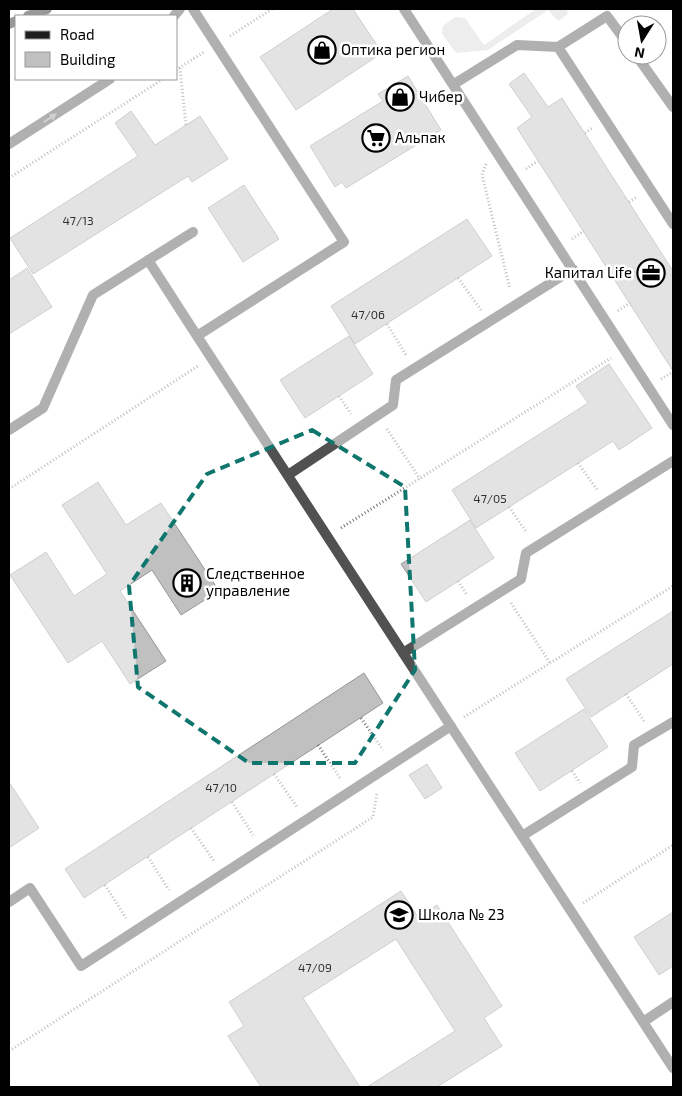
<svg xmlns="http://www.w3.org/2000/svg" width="682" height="1096" font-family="'Exo 2',sans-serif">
  <rect width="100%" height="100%" fill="#fff"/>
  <path fill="#d8d8d8" d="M531,9H567L568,14L558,21L548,10L488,50L456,53L442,34L443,26L455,17L465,18L484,45L533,11Z"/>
  <path fill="#c0c0c0" stroke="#959595" d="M333,9H353L382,53L296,110L260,57Z
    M524,73L548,107L562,98L673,271V371L517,128L532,117L509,84Z
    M408,76L441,130L346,188L342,182L335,187L310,146L383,101L378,94Z
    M131,111L155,145L200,116L228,159L192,182L188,176L33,274L10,238L138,156L115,123Z
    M244,185L279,239L243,262L208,208Z
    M467,219L492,256L355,344L331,306Z
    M27,268L52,307L9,334V280Z
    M349,336L373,374L305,418L280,380Z
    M609,364L652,428L619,450L613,441L476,528L452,490L588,403L576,386Z
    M98,482L126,525L161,503L219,591L181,615L152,570L120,591L166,661L130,684L102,641L68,663L10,575L46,552L74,596L107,574L62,505Z
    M470,520L494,558L426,602L401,564Z
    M673,611V664L591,717L566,679Z
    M364,673L383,703L84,898L65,869Z
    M584,709L608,747L540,791L515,753Z
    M427,764L442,788L425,799L409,775Z
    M9,782L39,828L9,848Z
    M401,891L418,917L437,905L502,1006L484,1018L502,1046L437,1087H367L455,1031L396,939L303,998L360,1087H261L228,1036L244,1026L229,1002Z
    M673,912V966L659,975L634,937Z"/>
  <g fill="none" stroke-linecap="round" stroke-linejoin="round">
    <path stroke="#737373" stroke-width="3" stroke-dasharray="1 2.5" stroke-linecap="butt" d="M230,36L272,9
      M180,68L186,126
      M176,70L204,52
      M585,133L592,128
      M486,164L482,175L510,289
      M526,169L538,161
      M9,178L163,79
      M629,202L637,197
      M572,239L584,231
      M458,278L481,310
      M618,311L630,303
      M387,324L406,355
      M661,379L673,372
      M339,396L351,414
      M387,429L420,479
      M578,463L598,491
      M9,489L198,366
      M509,507L527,533
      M341,528L611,358
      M458,581L467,595
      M511,603L550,663
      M626,694L644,721
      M464,717L673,586
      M361,718L383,750
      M318,745L340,778
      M572,771L580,783
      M274,774L297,807
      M232,802L253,835
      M191,828L214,861
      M148,857L169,890
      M105,885L126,918
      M583,903L673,845
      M9,1051L373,817L377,793"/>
    <path stroke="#515151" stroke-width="10" d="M404,9L673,425
      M558,47L607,16L627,43
      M636,55L673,107
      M454,84L517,45L558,47L673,224
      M148,260L197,336L344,242L193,9
      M197,336L673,1068
      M9,430L43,408L93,295L193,232
      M288,475L393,405L396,380L573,269
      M403,653L521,579L526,553L673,461
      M522,836L632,767L634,745L673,722
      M9,902L30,888L81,966L451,726
      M643,1022L673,1002"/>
    <path stroke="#515151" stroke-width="10" d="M174,16L180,9
      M9,144L110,79"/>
    <path stroke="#1e1e1e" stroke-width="10" d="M28,16L47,9
      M9,24L16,21"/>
  </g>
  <defs><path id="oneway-solid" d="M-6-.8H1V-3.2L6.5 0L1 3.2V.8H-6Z" transform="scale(1.25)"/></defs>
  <use fill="#979797" href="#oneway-solid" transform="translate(50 118) rotate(-33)"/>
  <path d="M0 0H682V1096H0ZM312,430L405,487L415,670L355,763H249L138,687L129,586L207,474Z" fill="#fff" fill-opacity=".55" fill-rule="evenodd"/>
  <path fill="none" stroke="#0f766e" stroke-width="4" stroke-dasharray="10 6" stroke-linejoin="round" d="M312,430L405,487L415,670L355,763H249L138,687L129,586L207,474Z"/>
  <defs>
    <g id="shop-ring" transform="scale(1.4375)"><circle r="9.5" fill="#fff" stroke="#000" stroke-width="1.5"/><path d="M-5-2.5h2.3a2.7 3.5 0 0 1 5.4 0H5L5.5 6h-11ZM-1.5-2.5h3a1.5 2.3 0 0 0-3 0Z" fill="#000"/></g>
    <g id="supermarket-ring" transform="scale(1.4375)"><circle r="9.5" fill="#fff" stroke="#000" stroke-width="1.5"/><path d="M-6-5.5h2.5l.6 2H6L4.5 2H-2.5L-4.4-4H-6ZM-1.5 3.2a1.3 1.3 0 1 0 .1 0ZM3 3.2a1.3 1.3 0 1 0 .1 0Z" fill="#000"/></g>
    <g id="office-ring" transform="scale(1.4375)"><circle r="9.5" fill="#fff" stroke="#000" stroke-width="1.5"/><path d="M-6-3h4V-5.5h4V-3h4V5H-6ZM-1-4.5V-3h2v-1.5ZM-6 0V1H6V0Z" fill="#000"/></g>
    <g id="building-ring" transform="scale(1.4375)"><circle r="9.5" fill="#fff" stroke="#000" stroke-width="1.5"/><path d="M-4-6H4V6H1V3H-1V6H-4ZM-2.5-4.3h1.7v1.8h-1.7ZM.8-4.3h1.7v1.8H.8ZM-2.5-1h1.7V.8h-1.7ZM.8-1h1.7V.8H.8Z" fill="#000"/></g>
    <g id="school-ring" transform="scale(1.4375)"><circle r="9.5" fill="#fff" stroke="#000" stroke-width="1.5"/><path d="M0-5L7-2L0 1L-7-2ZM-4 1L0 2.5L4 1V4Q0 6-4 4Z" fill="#000"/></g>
  </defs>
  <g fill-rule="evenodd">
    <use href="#shop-ring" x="322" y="50"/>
    <use href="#shop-ring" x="400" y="97"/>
    <use href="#supermarket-ring" x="376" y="138"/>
    <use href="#office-ring" x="651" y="273"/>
    <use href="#building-ring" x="187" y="583"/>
    <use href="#school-ring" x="399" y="915"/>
  </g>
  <g text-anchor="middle" stroke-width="5" stroke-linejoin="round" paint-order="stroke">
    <g font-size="12" fill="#303030">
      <text x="78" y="225">47/13</text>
      <text x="368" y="319">47/06</text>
      <text x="490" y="503">47/05</text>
      <text x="221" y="792">47/10</text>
      <text x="315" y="972">47/09</text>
    </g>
    <g font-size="15" fill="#000" stroke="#fff" text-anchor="start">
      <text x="341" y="55">Оптика регион</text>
      <text x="419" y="102">Чибер</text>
      <text x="395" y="143">Альпак</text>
      <text x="632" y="278" text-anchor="end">Капитал Life</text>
      <text x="206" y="579">Следственное<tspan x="206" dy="17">управление</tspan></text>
      <text x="418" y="920">Школа № 23</text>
    </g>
  </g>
  <rect width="682" height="1096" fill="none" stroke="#000000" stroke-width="20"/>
  <rect x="15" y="15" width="162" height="65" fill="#ffffff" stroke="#999999"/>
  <rect x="25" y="31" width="25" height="8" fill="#1e1e1e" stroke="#999999"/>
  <text x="60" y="40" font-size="15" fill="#000000">Road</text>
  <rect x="25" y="52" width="25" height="15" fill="#c0c0c0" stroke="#999999"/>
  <text x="60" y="65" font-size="15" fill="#000000">Building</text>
  <g transform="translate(642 40) rotate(191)"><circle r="24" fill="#ffffff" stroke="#999999"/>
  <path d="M0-4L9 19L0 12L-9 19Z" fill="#000000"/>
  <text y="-8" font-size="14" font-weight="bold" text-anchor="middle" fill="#000000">N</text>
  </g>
</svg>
